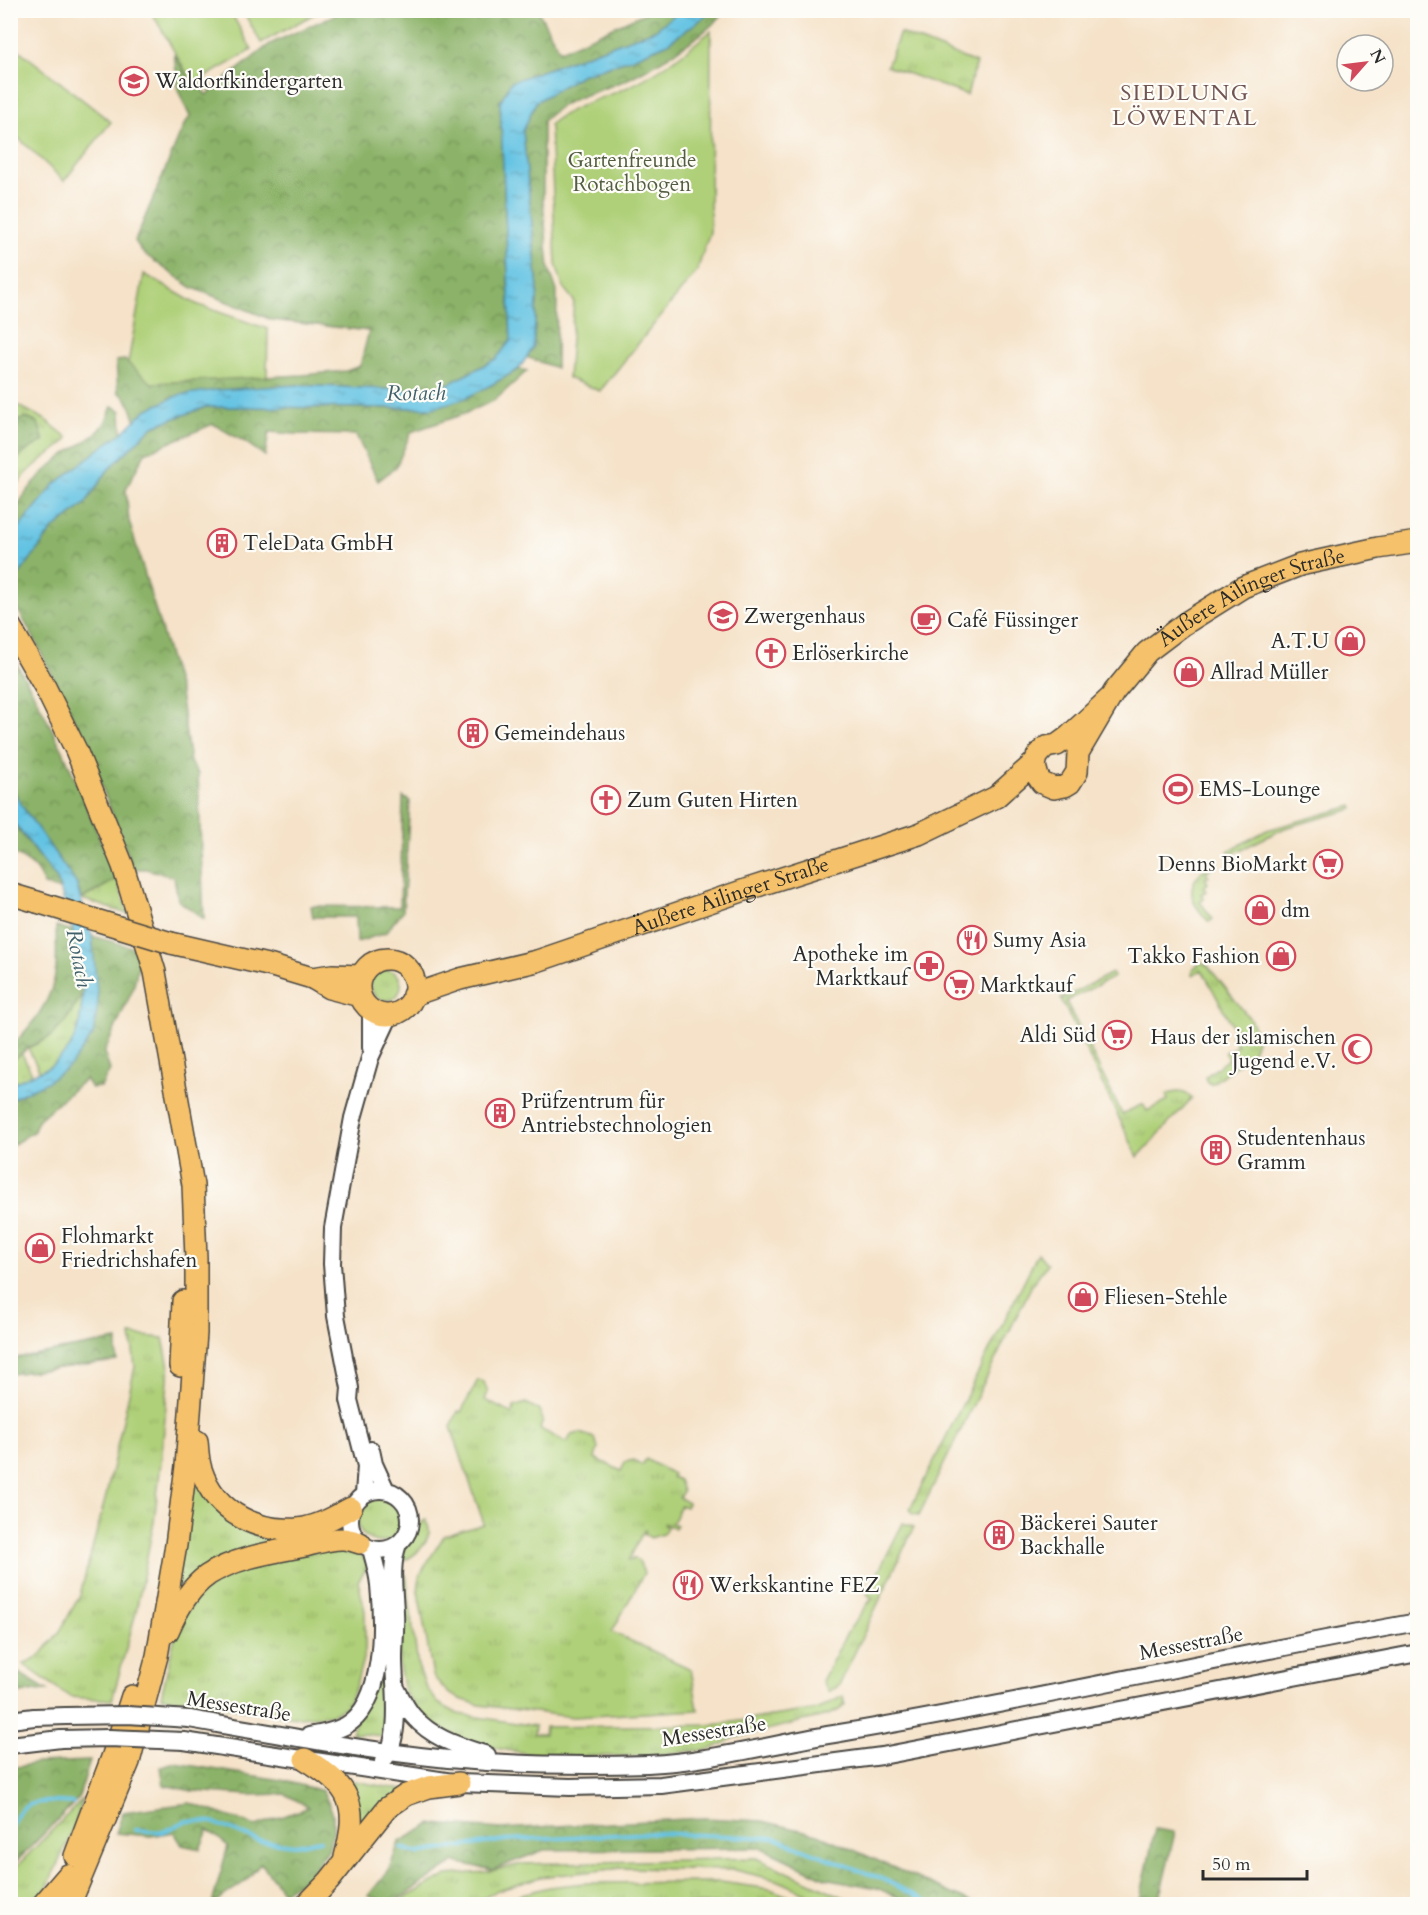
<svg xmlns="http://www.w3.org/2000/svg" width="1428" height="1915" font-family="Cardo,serif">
  <defs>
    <pattern id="grass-tufts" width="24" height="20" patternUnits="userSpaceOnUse" patternTransform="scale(1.5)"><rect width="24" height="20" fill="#afd078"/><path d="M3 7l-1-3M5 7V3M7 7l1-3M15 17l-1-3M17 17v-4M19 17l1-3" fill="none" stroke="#97b368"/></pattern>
    <pattern id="forest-crowns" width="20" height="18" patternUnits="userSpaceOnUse" patternTransform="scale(1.5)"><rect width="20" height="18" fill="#8bb268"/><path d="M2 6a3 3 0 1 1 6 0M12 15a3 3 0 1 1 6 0" fill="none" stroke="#729156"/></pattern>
    <pattern id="water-ripples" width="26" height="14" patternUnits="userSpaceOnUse" patternTransform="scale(1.5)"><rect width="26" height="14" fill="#64c3e3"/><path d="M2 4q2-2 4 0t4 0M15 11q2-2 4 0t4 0" fill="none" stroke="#539fb8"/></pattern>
  </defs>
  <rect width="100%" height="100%" fill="#fdfcf7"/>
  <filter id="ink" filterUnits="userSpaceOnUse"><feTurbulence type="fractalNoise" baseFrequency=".0167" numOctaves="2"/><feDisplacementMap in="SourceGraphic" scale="12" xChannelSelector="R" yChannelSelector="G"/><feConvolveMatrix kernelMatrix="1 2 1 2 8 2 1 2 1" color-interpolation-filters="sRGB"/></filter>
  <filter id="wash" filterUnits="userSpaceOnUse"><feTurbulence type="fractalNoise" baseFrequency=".008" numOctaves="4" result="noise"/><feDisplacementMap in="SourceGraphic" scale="24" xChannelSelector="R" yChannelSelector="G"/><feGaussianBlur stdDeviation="1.35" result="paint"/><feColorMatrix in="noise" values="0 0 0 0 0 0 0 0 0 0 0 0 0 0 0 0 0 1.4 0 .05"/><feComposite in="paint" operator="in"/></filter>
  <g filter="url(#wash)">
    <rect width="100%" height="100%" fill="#f5e2c8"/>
    <path fill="url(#grass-tufts)" stroke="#6d7e52" stroke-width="1.5" d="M900,33L976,63L967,95L887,66Z
      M11,402L44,419L68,438C61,448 52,452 43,459C29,470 20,479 11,494V464L29,449L17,420L11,425Z
      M1352,806L1353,809L1285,828L1230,855L1228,851L1267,830Z
      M1214,861L1217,863L1206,872L1209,876L1205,878L1208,883L1203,887L1206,891L1201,894L1204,899L1200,902L1213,919L1209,922C1204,916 1197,909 1194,902C1186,883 1201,871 1214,861Z
      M117,879L128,914L82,899Z
      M1201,962L1208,966L1250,1019L1257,1034L1256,1044L1252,1053L1211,1084L1207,1082L1205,1077L1228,1059L1225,1052L1237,1046L1231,1034L1235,1031L1202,970L1192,975V969Z
      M371 985a15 15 0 1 1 30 0a15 15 0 1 1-30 0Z
      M1112,973L1114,977L1066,1001L1122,1114L1143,1104L1147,1111L1168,1100L1166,1095C1175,1091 1184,1090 1192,1098L1138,1157L1061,999Z
      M83,993C79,1030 77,1054 40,1072L28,1048L50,1037L65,1022Z
      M21,1052L33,1075L11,1084L10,1062Z
      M1038,1253L1047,1264L1033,1283L919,1515L913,1514L910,1509Z
      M131,1335L163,1338L169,1367L162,1453L154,1522L135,1616L112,1700L70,1697L23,1664L40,1656L60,1631L80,1595L106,1496L135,1367Z
      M478,1380L484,1382L488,1392L485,1400L512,1414L514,1407L526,1403L539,1410L543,1420L540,1429L567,1443L571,1435L580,1433L595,1438L598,1448L595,1458L621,1471L625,1462L634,1460L642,1465L646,1459L673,1474L672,1477L679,1480L683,1491L679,1498L688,1503L686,1507L681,1505L672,1523L677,1525L675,1529L664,1523V1525L667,1527L663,1534L651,1538L644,1534L646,1531L644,1530L629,1560L631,1561L633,1558L639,1561L644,1573L612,1632L691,1669L698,1710L573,1717L480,1705L460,1699L448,1693L433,1676L418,1591L420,1576L425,1566L444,1536L484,1524L451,1427L458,1411L461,1412Z
      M193,1474L240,1525L343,1517L346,1532L175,1593Z
      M358 1520a22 22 0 1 1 44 0a22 22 0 1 1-44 0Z
      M426,1519C427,1523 430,1529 429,1533C426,1545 413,1559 402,1560L404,1545C414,1538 416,1525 426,1519Z
      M903,1523L914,1527L839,1686L828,1692L822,1681L847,1633L872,1598L867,1594Z
      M322,1548L357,1550L369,1565L358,1581L365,1611V1651L356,1685L347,1706L330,1715L297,1717L161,1697L177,1628L197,1595L213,1579Z
      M406,1575L418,1666L426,1687L438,1703L458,1714L535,1726L534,1734H544L545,1727L713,1725L818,1709L843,1696L845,1705L839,1710L828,1715L734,1738L712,1749L645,1756H575L530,1754L495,1748L457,1737L427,1720L404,1692L399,1665V1576Z
      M386,1616L391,1722L386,1732L382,1736L352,1733Z
      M354,1781L404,1790L362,1832L348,1784Z
      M83,1799L73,1830L44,1894L32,1904H11V1872Z
      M756,1858L859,1904H830L776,1880L735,1870L622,1868L540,1877L489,1894L474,1904H394L447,1875L486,1872L522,1864Z
      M721,1882L770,1889L808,1904H498L522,1894L549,1887L585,1883Z"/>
    <path fill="url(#forest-crowns)" stroke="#5b6e4a" stroke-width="1.5" d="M343,11H538L560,51L649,11H680L655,30L511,82L500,102L511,341L496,359L443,387L427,391L296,385L146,410L135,421C132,408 129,399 118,392L116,361L125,360L152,383L302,375L346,371L360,366L369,331L272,320L191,287L143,253L135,241L184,125L190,117L178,90L174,54L192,83L198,81L206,95L270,44Z
      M713,11H725C709,33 656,65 630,78C608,89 583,93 561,106C555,110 549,116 543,121V201L549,268L557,291L556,368L526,357L533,348L538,289L523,131L536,102L581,75L630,59L666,44Z
      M519,369L527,371L495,400L464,414L411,432L396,467L378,481L356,435L295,434L269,432L265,456L245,442L213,424L145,453L126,489L129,521L180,693L190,762L198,774L204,919L178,900L174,877L146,869H133L85,742L35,640L11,598L18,576L52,530L85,504L108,470L153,426L206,407L433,408L493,384Z
      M112,406L121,411L122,433L102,447L55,484L17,530L11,531C10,505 41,472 62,457C86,438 102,439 112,406Z
      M25,417L38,423L44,441L29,449L11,464V425Z
      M10,653L33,692L63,751L117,879L82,899L76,883L26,812L11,786Z
      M403,797L410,801L403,911L385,933L357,942L356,917H313L311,906L400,907Z
      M10,819L57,879L60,890L44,885C37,865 29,862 11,852Z
      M56,926L73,931L83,993L65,1022L50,1037L28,1048L11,1062L10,1048C32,1025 53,1001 56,968C57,954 56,940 56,926Z
      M92,936L142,950L133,989L104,1053L110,1070L101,1087L91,1088L85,1079L38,1120L34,1131L11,1146V1099L22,1095L93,1035L94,965Z
      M117,1340V1361L11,1374V1359Z
      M10,1668H11L47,1690L11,1694Z
      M90,1761L78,1799L11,1867V1768L37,1763Z
      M175,1763L281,1780L323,1791L333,1814V1832L328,1850L308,1877L283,1892L261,1863L246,1881L212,1904L228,1846L208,1830L200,1849L182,1845L174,1832L151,1836L116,1833L123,1812L190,1803L256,1826L309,1807L285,1794L249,1795L192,1791L164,1785L161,1767Z
      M704,1818L762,1821L818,1834L975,1904H913L877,1888L825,1878L762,1848L544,1850L492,1870L455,1862L391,1904L368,1896L389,1870L399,1842L432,1824L501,1829Z
      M1155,1829L1175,1832L1158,1904H1139Z"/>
    <path fill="#afd078" stroke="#6d7e52" stroke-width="1.5" d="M151,11H230L252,50L193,84Z
      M243,11H320L261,43Z
      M711,31L710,232L697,271L600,391L568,378L574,301L563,287L556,264L550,124C572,106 600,99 626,88C657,74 684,53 711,31Z
      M11,44L111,122L64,181L11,131Z
      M144,274L196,304L268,329L267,377L152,383L128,363Z"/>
    <path fill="url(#water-ripples)" stroke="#487787" stroke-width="1.5" d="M680,11H713L666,44L630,59L581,75L536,102L523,131L538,289L533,348L519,369L493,384L466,398L433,408L206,407L153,426L108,470L85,504L52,530L18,576L11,597V544L17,530L55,484L102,447L122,433L146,410L179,395L216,390L296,385L427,391L443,387L496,359L511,340L500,102L511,82L655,30Z
      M10,786L26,812L76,883L92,936L98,1002L93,1035L70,1066L47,1082L11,1099V1084L51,1066L69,1049L79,1028L83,993L73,931L57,879L11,819Z"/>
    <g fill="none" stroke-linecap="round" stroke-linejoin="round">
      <path stroke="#64c3e3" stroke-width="4" d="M10,1828C16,1823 16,1816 20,1811C32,1798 58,1802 73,1803
        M135,1830L163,1832L186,1821L212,1822L259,1841L295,1845L320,1840
        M401,1848L418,1853L506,1840L654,1833L775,1838L885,1880L931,1904"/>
    </g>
  </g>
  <g filter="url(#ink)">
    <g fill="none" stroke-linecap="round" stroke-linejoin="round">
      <g stroke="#494643" stroke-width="20">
        <path id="minor" d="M371,1048V1010
          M371,1450L374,1464L386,1490
          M350 1520a30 30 0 1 1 60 0a30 30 0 1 1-60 0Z
          M364,1494L366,1466L349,1400L350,1388L336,1316L332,1264L333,1228L353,1118L370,1058L390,1015
          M396,1688C401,1697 406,1708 413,1716C433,1739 459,1746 487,1755
          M189,1719C275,1734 361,1750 448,1759C515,1765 582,1766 648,1764C713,1761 776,1743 840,1733C1033,1701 1224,1656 1418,1622
          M10,1720L34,1717L66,1716
          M309,1736C322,1734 333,1732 345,1726C385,1704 383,1625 379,1585C378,1573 374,1560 371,1549
          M184,1741L459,1783L570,1787L661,1785L882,1756L1418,1653
          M10,1745L61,1739
          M383,1761C403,1737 394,1688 394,1658C394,1643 396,1628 395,1612C394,1589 390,1566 398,1544"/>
      </g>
      <g stroke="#494643" stroke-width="24">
        <g id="major">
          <path d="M10,626L45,687L76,750L123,866L155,972L193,1185L196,1258V1333L186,1466L176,1545L157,1656L129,1762L70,1904"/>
          <path id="s1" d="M1110,698L1068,737L1057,745L1046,747L1041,752L1037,757L1035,766L1038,777L1042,783L1054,788L1065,786L1070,783L1077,772L1078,753L1114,692L1147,652L1184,624L1243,587L1300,565L1378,548L1418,542"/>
          <path d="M10,894L37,902"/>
          <path d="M171,943L272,966L312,978L329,988L360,996"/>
          <circle cx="387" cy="987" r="28"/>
          <path d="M312,978L332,975L361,976"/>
          <path id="s2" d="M413,995L460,979L537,961L748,889L919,834L996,797L1035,762"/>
          <path d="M180,1366L183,1301"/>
          <path d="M197,1441C198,1451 198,1460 201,1469C215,1513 260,1535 304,1528C321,1525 336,1516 351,1508"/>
          <path d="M168,1631C177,1610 189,1588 208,1575C236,1557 274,1552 305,1546C317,1543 330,1539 342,1539C348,1539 354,1541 360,1543"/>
          <path d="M305,1759C351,1787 359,1804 345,1857"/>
          <path d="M75,1856L113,1755L132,1696"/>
          <path d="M43,1904L68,1875"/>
          <path d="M307,1904L329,1881L387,1808L406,1795L429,1787L459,1783"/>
        </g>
      </g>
      <use href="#minor" stroke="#fff" stroke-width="16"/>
      <use href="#major" stroke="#f5c16b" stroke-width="21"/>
      <g stroke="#494643" stroke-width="20" stroke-linecap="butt">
        <path id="minor-bridge" d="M66,1716L128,1715L189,1719
          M61,1739L109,1738L184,1741"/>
      </g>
      <g stroke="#494643" stroke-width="24" stroke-linecap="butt">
        <path id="major-bridge" d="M37,902L171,943"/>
      </g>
      <use href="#minor-bridge" stroke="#fff" stroke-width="16"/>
      <use href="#major-bridge" stroke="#f5c16b" stroke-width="21"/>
    </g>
  </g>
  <defs>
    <g id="school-ring" transform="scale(1.5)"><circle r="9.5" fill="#fdfcf7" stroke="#d1495b" stroke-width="1.5"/><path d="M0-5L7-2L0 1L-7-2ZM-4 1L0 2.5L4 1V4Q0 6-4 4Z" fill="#d1495b"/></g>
    <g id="building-ring" transform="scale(1.5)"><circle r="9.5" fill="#fdfcf7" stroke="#d1495b" stroke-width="1.5"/><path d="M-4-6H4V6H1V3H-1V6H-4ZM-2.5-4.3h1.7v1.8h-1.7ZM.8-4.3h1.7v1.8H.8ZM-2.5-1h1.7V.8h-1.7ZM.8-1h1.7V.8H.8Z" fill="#d1495b"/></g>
    <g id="cafe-ring" transform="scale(1.5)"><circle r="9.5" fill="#fdfcf7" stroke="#d1495b" stroke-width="1.5"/><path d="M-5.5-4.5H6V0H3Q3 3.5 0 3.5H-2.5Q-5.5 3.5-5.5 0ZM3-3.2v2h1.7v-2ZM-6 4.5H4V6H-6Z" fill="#d1495b"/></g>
    <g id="shop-ring" transform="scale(1.5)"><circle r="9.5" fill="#fdfcf7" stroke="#d1495b" stroke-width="1.5"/><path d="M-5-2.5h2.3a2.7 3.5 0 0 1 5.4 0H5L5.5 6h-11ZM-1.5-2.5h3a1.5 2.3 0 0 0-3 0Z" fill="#d1495b"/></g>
    <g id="church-ring" transform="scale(1.5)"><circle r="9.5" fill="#fdfcf7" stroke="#d1495b" stroke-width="1.5"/><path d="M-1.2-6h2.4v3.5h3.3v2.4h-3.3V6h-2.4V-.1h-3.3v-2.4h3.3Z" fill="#d1495b"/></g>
    <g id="stadium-ring" transform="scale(1.5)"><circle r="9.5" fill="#fdfcf7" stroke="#d1495b" stroke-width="1.5"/><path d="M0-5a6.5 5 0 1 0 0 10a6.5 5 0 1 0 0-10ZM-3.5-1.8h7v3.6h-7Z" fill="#d1495b"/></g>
    <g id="supermarket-ring" transform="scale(1.5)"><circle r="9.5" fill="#fdfcf7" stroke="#d1495b" stroke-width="1.5"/><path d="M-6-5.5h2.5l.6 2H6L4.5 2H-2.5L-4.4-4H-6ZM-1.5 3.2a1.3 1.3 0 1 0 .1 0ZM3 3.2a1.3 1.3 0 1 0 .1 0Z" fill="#d1495b"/></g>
    <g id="restaurant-ring" transform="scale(1.5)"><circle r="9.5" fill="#fdfcf7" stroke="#d1495b" stroke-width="1.5"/><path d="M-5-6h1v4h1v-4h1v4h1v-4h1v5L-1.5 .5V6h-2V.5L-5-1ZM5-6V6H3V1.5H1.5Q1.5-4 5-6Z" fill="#d1495b"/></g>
    <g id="pharmacy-ring" transform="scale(1.5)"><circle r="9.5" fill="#fdfcf7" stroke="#d1495b" stroke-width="1.5"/><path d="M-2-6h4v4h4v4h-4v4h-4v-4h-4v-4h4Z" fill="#d1495b"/></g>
    <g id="mosque-ring" transform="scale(1.5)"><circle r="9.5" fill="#fdfcf7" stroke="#d1495b" stroke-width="1.5"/><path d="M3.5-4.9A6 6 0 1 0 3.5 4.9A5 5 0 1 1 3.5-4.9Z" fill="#d1495b"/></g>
  </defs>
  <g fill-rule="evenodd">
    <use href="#school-ring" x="134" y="81"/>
    <use href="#building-ring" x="222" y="543"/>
    <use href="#school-ring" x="723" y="616"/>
    <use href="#cafe-ring" x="926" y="620"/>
    <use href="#shop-ring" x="1350" y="641"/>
    <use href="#church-ring" x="771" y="653"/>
    <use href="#shop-ring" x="1189" y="672"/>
    <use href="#building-ring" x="473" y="733"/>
    <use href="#stadium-ring" x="1178" y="789"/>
    <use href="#church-ring" x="606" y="800"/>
    <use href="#supermarket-ring" x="1328" y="864"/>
    <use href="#shop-ring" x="1260" y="910"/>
    <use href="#restaurant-ring" x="972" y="940"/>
    <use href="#shop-ring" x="1281" y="956"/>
    <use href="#pharmacy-ring" x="929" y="966"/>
    <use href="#supermarket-ring" x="959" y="985"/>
    <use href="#supermarket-ring" x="1117" y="1035"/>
    <use href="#mosque-ring" x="1357" y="1049"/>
    <use href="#building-ring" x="500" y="1113"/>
    <use href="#building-ring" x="1216" y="1150"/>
    <use href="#shop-ring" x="40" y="1248"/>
    <use href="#shop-ring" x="1083" y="1297"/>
    <use href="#building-ring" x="999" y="1535"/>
    <use href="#restaurant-ring" x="688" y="1585"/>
  </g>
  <g text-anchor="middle" stroke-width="4.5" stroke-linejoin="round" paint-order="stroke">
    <g font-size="21" fill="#2b2b2b" stroke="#fdfcf7" text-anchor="start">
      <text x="155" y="88">Waldorfkindergarten</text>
      <text x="243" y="550">TeleData GmbH</text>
      <text x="744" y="623">Zwergenhaus</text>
      <text x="947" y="627">Café Füssinger</text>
      <text x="1329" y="648" text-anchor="end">A.T.U</text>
      <text x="792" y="660">Erlöserkirche</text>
      <text x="1210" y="679">Allrad Müller</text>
      <text x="494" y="740">Gemeindehaus</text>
      <text x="1199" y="796">EMS-Lounge</text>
      <text x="627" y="807">Zum Guten Hirten</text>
      <text x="1307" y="871" text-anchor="end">Denns BioMarkt</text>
      <text x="1281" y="917">dm</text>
      <text x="993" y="947">Sumy Asia</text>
      <text x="908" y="961" text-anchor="end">Apotheke im<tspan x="908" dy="24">Marktkauf</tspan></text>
      <text x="1260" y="963" text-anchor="end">Takko Fashion</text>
      <text x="980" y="992">Marktkauf</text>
      <text x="1096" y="1042" text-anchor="end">Aldi Süd</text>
      <text x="1336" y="1044" text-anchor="end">Haus der islamischen<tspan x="1336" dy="24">Jugend e.V.</tspan></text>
      <text x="521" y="1108">Prüfzentrum für<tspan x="521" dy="24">Antriebstechnologien</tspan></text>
      <text x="1237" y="1145">Studentenhaus<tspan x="1237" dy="24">Gramm</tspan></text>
      <text x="61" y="1243">Flohmarkt<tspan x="61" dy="24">Friedrichshafen</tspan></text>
      <text x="1104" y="1304">Fliesen-Stehle</text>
      <text x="1020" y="1530">Bäckerei Sauter<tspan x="1020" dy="24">Backhalle</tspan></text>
      <text x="709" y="1592">Werkskantine FEZ</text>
    </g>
    <g font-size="21" fill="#535d42" stroke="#fdfcf7">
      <text x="632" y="167">Gartenfreunde<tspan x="632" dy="24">Rotachbogen</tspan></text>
    </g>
    <g font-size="21" fill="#2b2b2b" stroke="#fdfcf7">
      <text dy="7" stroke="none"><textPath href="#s1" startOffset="428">Äußere Ailinger Straße</textPath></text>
      <text dy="7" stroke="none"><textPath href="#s2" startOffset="333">Äußere Ailinger Straße</textPath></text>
      <text transform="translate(1191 1643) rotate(-11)" y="7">Messestraße</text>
      <text transform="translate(239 1706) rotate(9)" y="7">Messestraße</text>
      <text transform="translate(714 1731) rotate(-9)" y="7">Messestraße</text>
    </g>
    <g font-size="22" letter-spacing="1.5" fill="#715553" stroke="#fdfcf7">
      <text x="1185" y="100">SIEDLUNG<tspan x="1185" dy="25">LÖWENTAL</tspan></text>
    </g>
    <g font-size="22" font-style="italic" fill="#3f606b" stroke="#fdfcf7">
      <text transform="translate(416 392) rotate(-1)" y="8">Rotach</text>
      <text transform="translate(80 958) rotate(79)" y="8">Rotach</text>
    </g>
  </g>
  <rect width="1428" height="1915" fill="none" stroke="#fdfcf7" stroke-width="36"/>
  <g transform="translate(1365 63) rotate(62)"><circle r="28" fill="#fdfcf7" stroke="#a9a8a5" stroke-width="1.5"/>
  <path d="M0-4.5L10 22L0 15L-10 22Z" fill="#d1495b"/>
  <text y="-9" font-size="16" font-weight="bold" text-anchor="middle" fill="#2b2b2b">N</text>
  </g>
  <path d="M1203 1870v9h104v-9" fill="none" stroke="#2b2b2b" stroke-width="3"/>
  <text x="1212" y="1870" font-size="18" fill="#2b2b2b" stroke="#fdfcf7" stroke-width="4.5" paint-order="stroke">50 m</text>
</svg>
